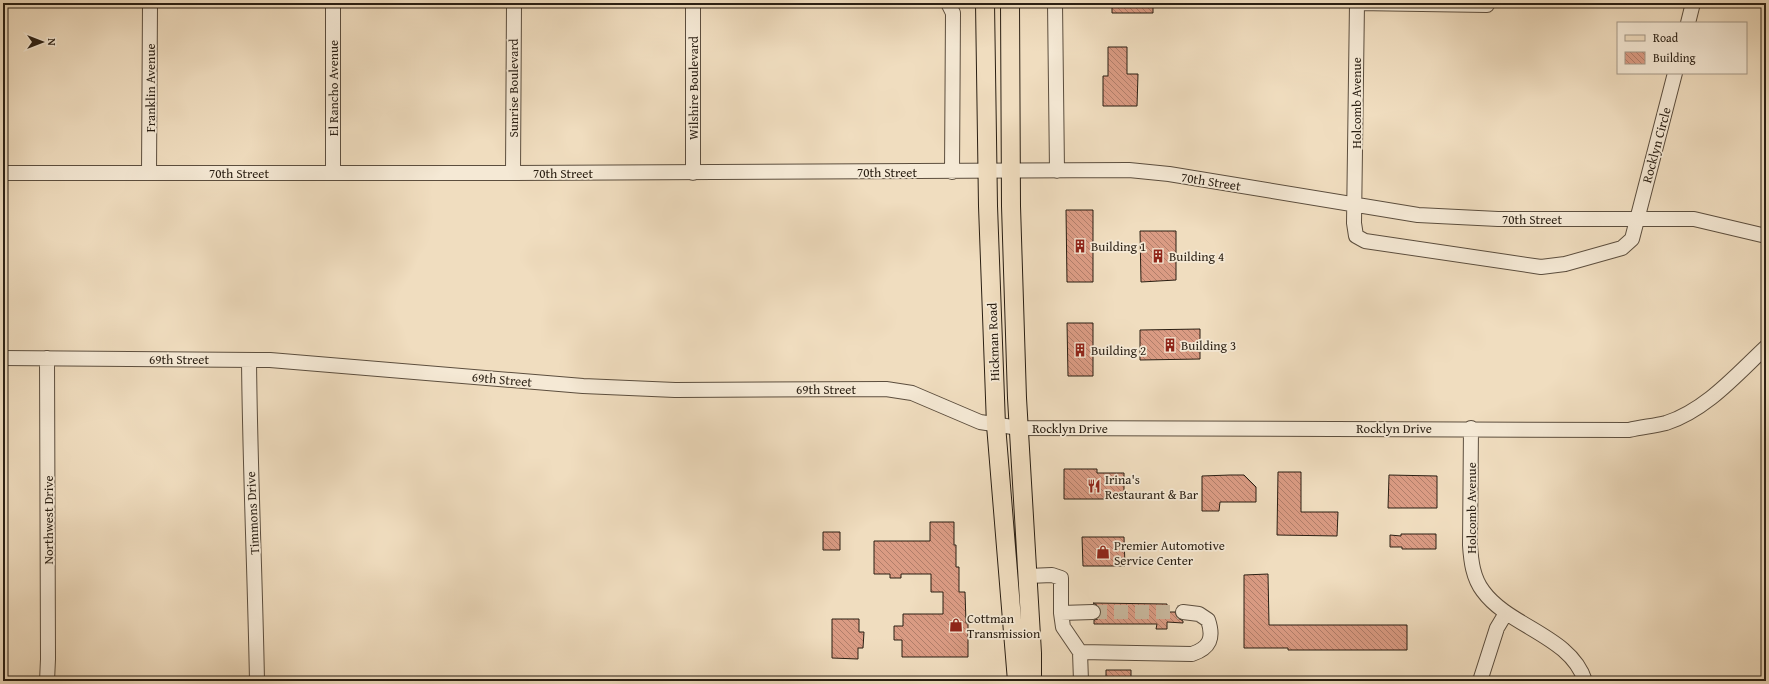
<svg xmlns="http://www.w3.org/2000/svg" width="1769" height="684" font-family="'Gentium Book Plus',serif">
  <defs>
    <pattern id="building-back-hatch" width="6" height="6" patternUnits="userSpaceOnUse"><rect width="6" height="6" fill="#da9b83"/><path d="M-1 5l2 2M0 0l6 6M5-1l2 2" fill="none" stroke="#b17e6a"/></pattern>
  </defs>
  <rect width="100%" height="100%" fill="#f0ddbf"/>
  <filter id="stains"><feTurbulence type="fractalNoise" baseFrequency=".005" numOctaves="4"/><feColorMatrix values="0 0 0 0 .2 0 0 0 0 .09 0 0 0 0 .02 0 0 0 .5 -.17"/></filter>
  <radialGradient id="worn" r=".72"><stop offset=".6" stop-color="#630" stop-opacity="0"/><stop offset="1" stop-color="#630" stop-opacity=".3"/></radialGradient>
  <path fill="url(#building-back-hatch)" stroke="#2a1f13" d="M1112,3H1153V13H1112Z
    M1108,47H1127V74H1138L1137,106H1103V76H1108Z
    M1066,210H1093V282H1067Z
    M1140,231H1176V280L1141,282Z
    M1067,323H1093V376H1068Z
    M1200,329V359L1140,360V330Z
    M1064,469H1097V473H1124V499H1064Z
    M1278,472H1301V512H1338L1337,536L1277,535Z
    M1230,475H1244L1256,487V502H1220L1219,511H1202V476Z
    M1389,475L1437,476V508H1388Z
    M930,522H954V545H956V567H959V592H965L966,623H968V657H902V640H894V626H903V614H943V592H931V574H901V578H890V574H874V541H930Z
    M823,532H840V550H823Z
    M1401,534H1436V549H1402V547H1390V535L1401,536Z
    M1082,537H1124L1125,566H1083Z
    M1268,574L1269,625H1407V650H1288V648H1244V575Z
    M1093,603L1167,604V612H1175L1178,618L1183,621V623L1167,622V629H1156L1157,624H1094V620L1098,619L1101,612L1100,607Z
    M832,619H859V632H864L863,648H858V659L832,658Z
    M1106,670H1131V681H1106Z"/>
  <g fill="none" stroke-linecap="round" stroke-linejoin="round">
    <path stroke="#c8b79d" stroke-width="14" stroke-dasharray="14 7" stroke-linecap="butt" d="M1093,612H1183"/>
    <g stroke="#5c4e3e" stroke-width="16">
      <path id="minor" d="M693,3V173
        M948,3L953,13L952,172
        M1055,3L1057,171
        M1357,3L1354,223L1356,236L1365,241L1541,267L1565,264L1622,248L1632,239L1675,73
        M1357,3L1487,5
        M1688,23L1693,3
        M3,173H513L1129,170L1169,174L1418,215L1498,219H1694L1766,236
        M149,173L150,3
        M333,173V3
        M513,173L514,3
        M3,358L270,360L583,386L675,390L886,389L912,393L980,422L1019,428L1629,430C1641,427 1654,426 1666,423C1706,410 1736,375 1766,347
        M249,360C250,467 255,574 257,681
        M1471,428L1470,545C1471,561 1473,578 1483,591C1509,627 1571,636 1585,681
        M1028,576L1052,575L1061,578V613L1063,627L1080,652L1081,681
        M1061,613L1093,612
        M1080,652L1192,654C1210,648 1214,638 1208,620L1199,614L1183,612
        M47,681L48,659L47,358
        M1480,681L1497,628L1506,613"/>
    </g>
    <g stroke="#2a1f13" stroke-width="20">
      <path id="major" d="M985,3L988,206L996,425L1017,681
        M1010,3L1011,206L1017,398L1032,653V681"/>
    </g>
    <use href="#minor" stroke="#f5e9d5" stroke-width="14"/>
    <use href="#major" stroke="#f0ddbf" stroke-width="18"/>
  </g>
  <defs>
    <g id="building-bare" transform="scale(1.08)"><path d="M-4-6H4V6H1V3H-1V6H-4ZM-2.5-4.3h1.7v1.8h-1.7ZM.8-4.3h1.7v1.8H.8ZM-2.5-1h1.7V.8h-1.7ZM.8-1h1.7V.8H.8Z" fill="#8f2418" stroke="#f5e9d5" stroke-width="2.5" paint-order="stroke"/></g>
    <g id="restaurant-bare" transform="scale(1.08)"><path d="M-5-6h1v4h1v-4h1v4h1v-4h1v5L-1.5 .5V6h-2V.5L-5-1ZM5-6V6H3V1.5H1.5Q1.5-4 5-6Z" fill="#8f2418" stroke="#f5e9d5" stroke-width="2.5" paint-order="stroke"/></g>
    <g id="shop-bare" transform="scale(1.08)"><path d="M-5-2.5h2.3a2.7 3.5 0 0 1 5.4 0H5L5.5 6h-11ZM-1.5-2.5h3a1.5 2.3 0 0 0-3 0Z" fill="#8f2418" stroke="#f5e9d5" stroke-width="2.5" paint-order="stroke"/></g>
  </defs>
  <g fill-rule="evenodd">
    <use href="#building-bare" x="1080" y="246"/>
    <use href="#building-bare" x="1158" y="256"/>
    <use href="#building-bare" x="1170" y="345"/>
    <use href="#building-bare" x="1080" y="350"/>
    <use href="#restaurant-bare" x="1094" y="486"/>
    <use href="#shop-bare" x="1103" y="552"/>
    <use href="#shop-bare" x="956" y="625"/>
  </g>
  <g text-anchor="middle" stroke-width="3.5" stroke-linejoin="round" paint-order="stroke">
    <g font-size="13" fill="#2a1f13" stroke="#f5e9d5">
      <text transform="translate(150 88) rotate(-90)" y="5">Franklin Avenue</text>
      <text transform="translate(333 88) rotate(-90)" y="5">El Rancho Avenue</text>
      <text transform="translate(513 88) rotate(-90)" y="5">Sunrise Boulevard</text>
      <text transform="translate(693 88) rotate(-90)" y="5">Wilshire Boulevard</text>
      <text transform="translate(1356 103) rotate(-90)" y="5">Holcomb Avenue</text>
      <text transform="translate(1656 145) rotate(-75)" y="5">Rocklyn Circle</text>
      <text x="887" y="177">70th Street</text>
      <text x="239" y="178">70th Street</text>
      <text x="563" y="178">70th Street</text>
      <text transform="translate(1211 181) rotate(9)" y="5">70th Street</text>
      <text x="1532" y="224">70th Street</text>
      <text transform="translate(993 342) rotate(-92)" y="5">Hickman Road</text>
      <text x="179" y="364">69th Street</text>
      <text transform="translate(502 379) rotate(5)" y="5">69th Street</text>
      <text x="826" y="394">69th Street</text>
      <text x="1070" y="433">Rocklyn Drive</text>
      <text x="1394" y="433">Rocklyn Drive</text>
      <text transform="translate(1471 508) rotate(-90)" y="5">Holcomb Avenue</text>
      <text transform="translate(252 513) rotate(-93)" y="5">Timmons Drive</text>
      <text transform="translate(48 520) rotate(-90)" y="5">Northwest Drive</text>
    </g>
    <g font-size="13" fill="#2a1f13" stroke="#f5e9d5" text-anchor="start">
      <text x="1091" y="251">Building 1</text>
      <text x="1169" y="261">Building 4</text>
      <text x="1181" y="350">Building 3</text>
      <text x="1091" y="355">Building 2</text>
      <text x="1105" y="484">Irina's<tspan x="1105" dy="15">Restaurant &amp; Bar</tspan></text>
      <text x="1114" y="550">Premier Automotive<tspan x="1114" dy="15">Service Center</tspan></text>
      <text x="967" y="623">Cottman<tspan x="967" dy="15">Transmission</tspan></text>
    </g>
  </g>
  <rect width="1769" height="684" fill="none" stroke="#f0ddbf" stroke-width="16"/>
  <rect x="4" y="4" width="1761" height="676" fill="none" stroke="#2a1f13" stroke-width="2"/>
  <rect x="8" y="8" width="1753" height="668" fill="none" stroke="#2a1f13"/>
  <rect x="1617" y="22" width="130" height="52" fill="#f5e9d5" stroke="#a49887"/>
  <rect x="1625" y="35" width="20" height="6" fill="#f0ddbf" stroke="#a49887"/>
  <text x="1653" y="42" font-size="12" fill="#2a1f13">Road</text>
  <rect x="1625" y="52" width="20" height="12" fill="url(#building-back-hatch)" stroke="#a49887"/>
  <text x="1653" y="62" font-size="12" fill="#2a1f13">Building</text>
  <g transform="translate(42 42) rotate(90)" stroke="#f5e9d5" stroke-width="3" paint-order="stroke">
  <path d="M0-3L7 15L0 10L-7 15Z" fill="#2a1f13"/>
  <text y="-6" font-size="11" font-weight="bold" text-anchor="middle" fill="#2a1f13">N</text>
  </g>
  <rect width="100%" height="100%" filter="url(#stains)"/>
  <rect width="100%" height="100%" fill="url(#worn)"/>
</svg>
